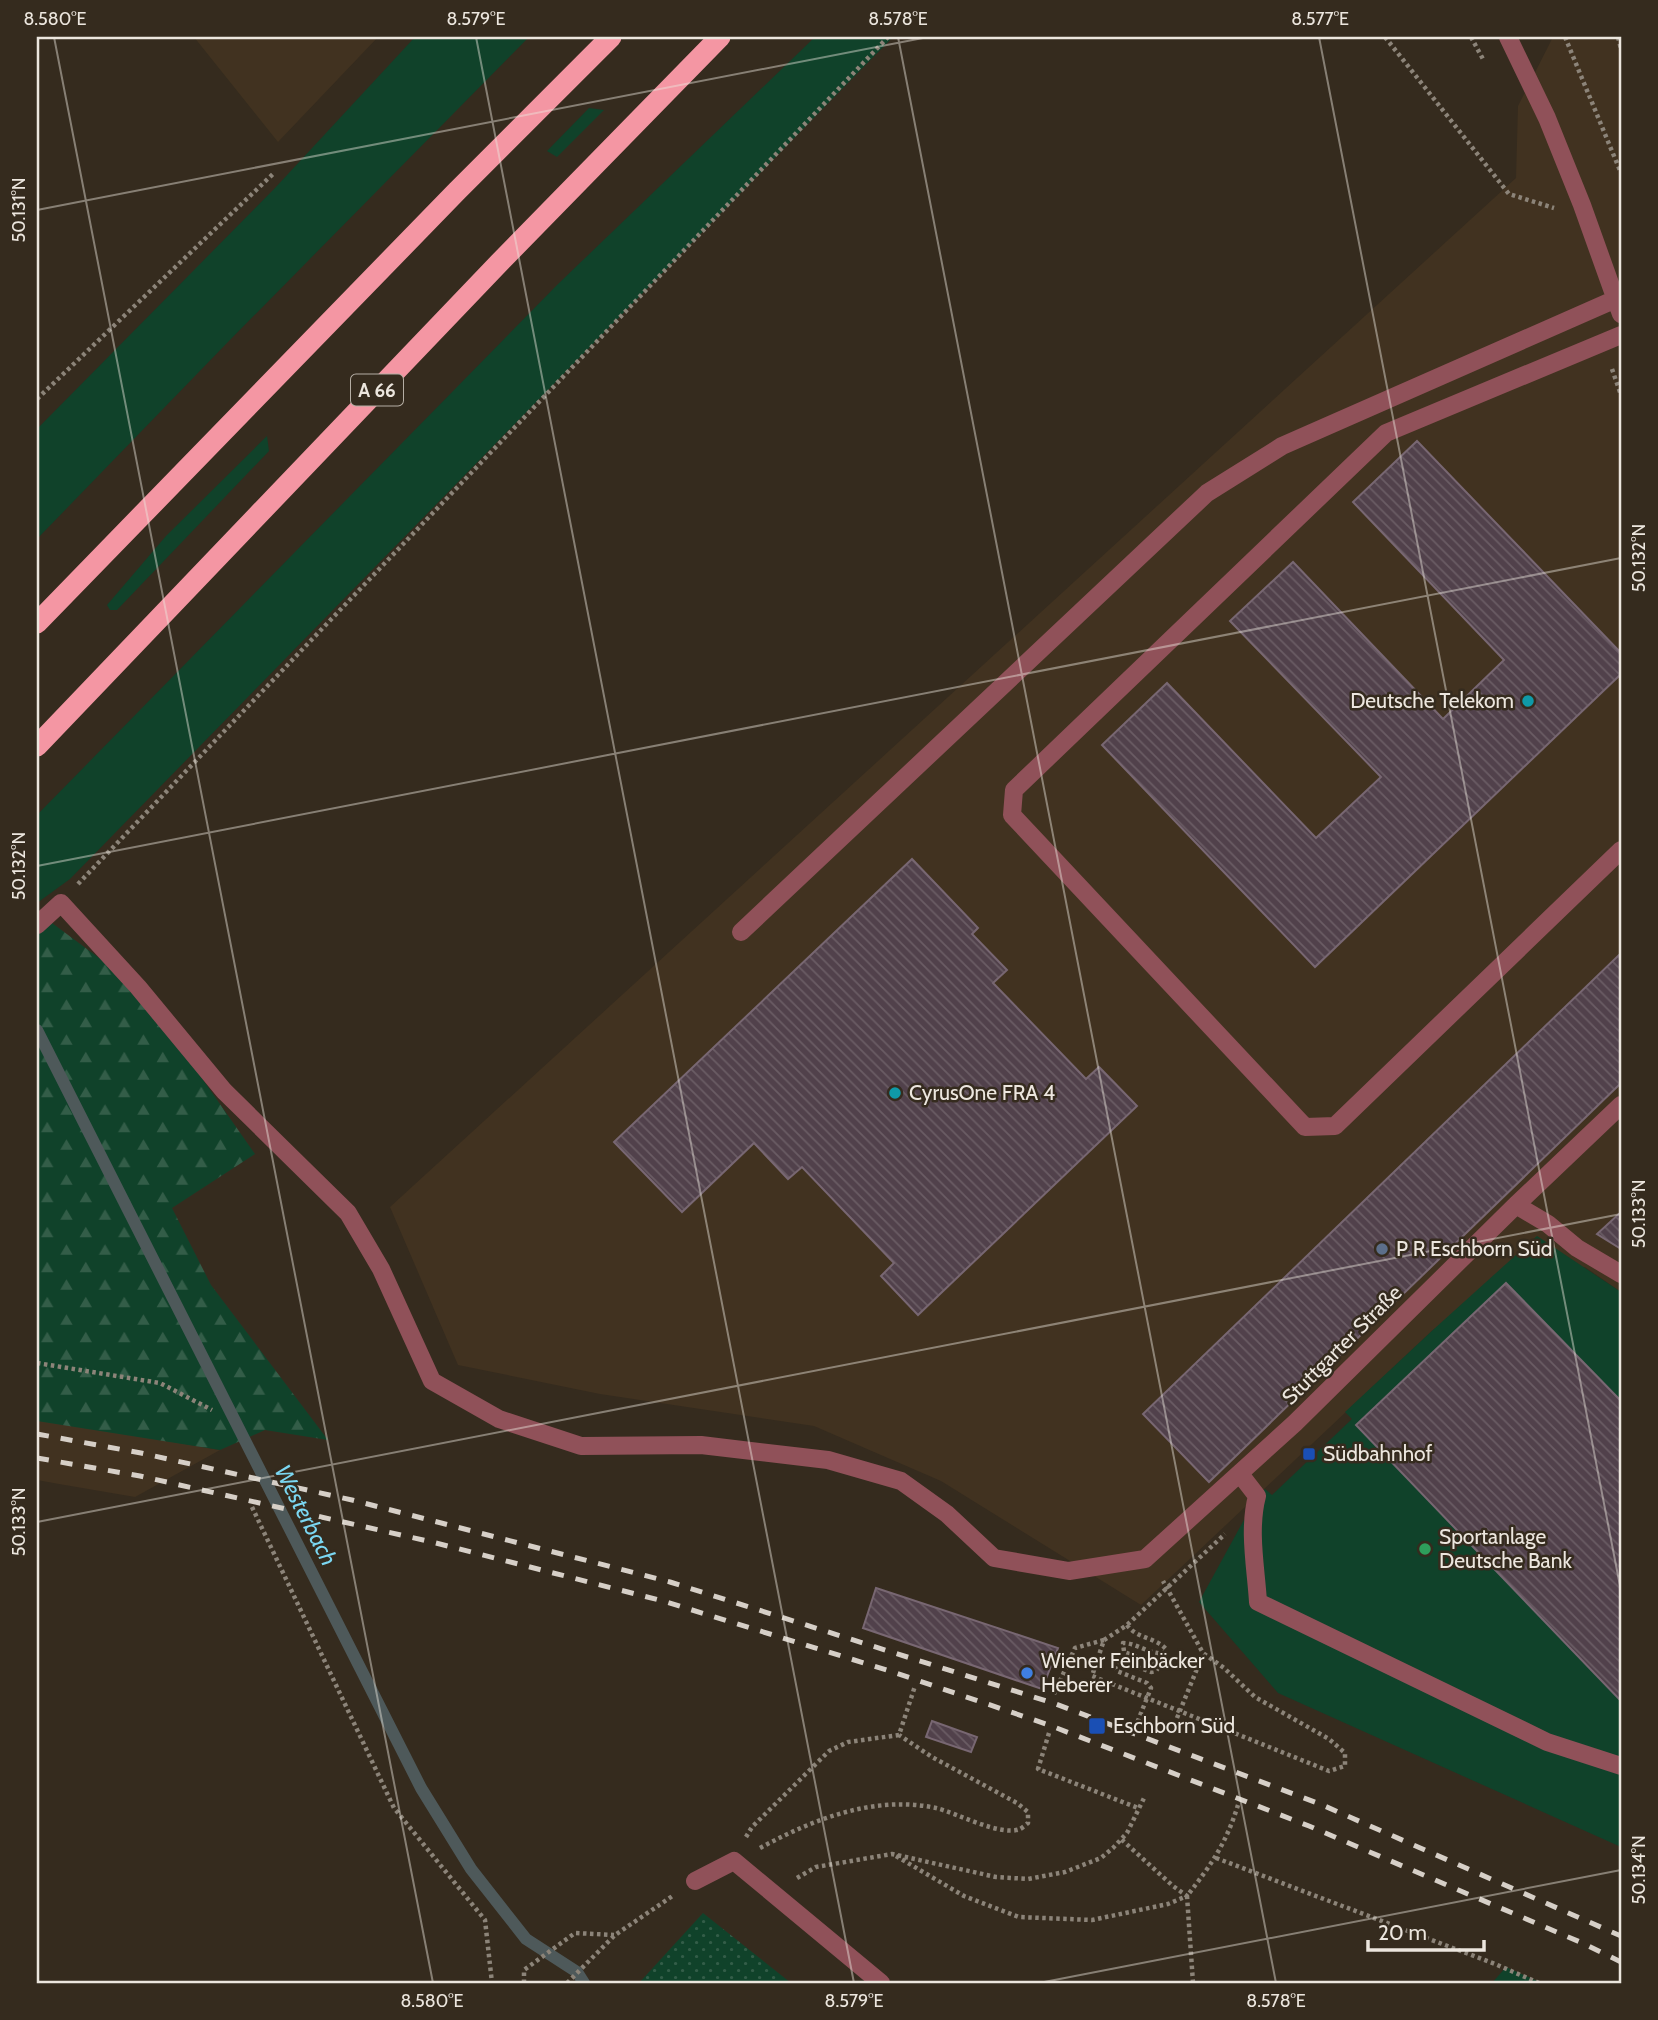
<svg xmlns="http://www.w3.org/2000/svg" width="1658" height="2020" font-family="Cabin,sans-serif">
  <defs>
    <pattern id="forest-firs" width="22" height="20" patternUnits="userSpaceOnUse" patternTransform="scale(1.75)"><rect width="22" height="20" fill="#10422a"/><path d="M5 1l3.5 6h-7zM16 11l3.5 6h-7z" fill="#335d48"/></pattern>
    <pattern id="park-dots" width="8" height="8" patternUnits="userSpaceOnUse" patternTransform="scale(1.75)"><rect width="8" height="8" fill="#10422a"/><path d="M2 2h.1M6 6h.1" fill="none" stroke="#335d48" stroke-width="1.8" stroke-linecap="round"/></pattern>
    <pattern id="building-back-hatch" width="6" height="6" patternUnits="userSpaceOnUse" patternTransform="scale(1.75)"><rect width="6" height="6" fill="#51414b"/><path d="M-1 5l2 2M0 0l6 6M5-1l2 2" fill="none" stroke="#6a5c64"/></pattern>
  </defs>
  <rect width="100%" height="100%" fill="#352b1e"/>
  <path fill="#413220" d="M194,37H378L278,142Z
    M1553,37H1621V1292L1585,1267L1434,1329L1141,1605L941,1481L814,1426L600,1394L458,1365L390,1207L1516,178L1518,106Z
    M37,1419L80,1426L220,1450L135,1497L59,1484L37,1480Z"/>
  <path fill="#10422a" d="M415,37H529L226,344L37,539V429L275,188Z
    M815,37H893L70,879L37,903V815L557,285Z
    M589,108L604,110L557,157L547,151Z
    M267,436L269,451L117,610H110L107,605L166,536Z
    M1537,1236L1621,1292V1847L1278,1693L1199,1602L1257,1496L1265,1489L1272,1495L1352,1419L1345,1412L1434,1329Z
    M1506,1967L1542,1983H1492Z"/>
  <path fill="url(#forest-firs)" d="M48,920L138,987L255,1154L172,1208L211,1285L328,1440L265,1430L220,1450L37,1421V929Z"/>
  <path fill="url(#park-dots)" d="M703,1913L791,1983H639Z"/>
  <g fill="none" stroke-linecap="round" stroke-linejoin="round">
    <path stroke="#4e595a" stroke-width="12" d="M37,1030L421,1788L471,1869L526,1939L577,1972L584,1983"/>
  </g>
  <path fill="url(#building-back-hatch)" stroke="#786772" stroke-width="2" d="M1417,441L1621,653V674L1315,967L1102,745L1167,683L1316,838L1381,777L1230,621L1293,562L1443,719L1504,660L1353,502Z
    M912,859L978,928L972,934L1007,970L993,983L1086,1079L1099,1067L1137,1106L918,1315L881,1276L894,1263L802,1167L788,1179L754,1143L682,1212L614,1142Z
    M1621,953V1083L1209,1482L1143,1414Z
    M1621,1212V1249L1597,1234Z
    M1506,1283L1621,1401V1701L1356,1425Z
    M876,1588L1058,1648L1042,1689L863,1628Z
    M932,1721L977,1737L971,1752L926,1737Z"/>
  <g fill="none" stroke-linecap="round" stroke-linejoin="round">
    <path stroke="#8c8479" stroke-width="4.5" stroke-dasharray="3.5 3.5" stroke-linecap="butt" d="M1385,37L1509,194L1554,208
      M1471,37L1484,61
      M1565,37L1621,173
      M1618,37L1621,49
      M1612,369L1621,395
      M37,399L275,172
      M78,884L888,37
      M37,1363L160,1383L212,1410
      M252,1507L394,1808L485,1920L492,1983
      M1127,1625C1137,1639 1155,1637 1166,1649L1164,1653C1150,1655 1137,1643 1123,1643L1124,1652L1154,1663L1158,1668L1156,1671L1151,1672L1121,1661L1115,1667L1117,1671L1147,1683L1151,1688L1137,1723
      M1104,1640L1127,1625L1225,1534
      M1054,1694L1075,1648L1104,1640L1092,1676L1329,1771L1345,1766V1753L1329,1739L1255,1697L1224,1668L1203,1653L1163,1581
      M1177,1718L1203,1654
      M1049,1733L1038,1769L1138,1808
      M746,1837L752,1827L829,1751L848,1742L899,1735L915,1686
      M760,1848C814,1819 874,1795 936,1808C957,1813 1001,1837 1020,1829C1021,1829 1028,1823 1028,1823V1812L1017,1803L932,1757L899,1735
      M896,1856L964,1896L1019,1917L1092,1920L1168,1904L1187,1896L1173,1886L1121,1839
      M1216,1858L1495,1964L1539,1983
      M797,1878L816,1867L892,1854L996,1877L1028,1879L1065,1872L1101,1858L1113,1848L1127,1833L1145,1796
      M524,1983V1970L575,1933L614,1935
      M567,1983L615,1935L674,1895
      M1193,1983L1187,1896C1211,1865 1226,1844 1238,1805"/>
    <path stroke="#905159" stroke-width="18" d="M1508,37L1547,118L1582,205L1621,314
      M1621,335L1386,433L1014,790L1012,815L1305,1127L1335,1126L1621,850
      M37,925L61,903L138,987L224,1091L348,1213L381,1269L432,1381L499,1419L581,1446L701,1445L828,1460L901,1481L947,1514L994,1558L1069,1571L1145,1559L1295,1423L1516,1205L1621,1105
      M741,932L1207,493L1282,446L1616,299
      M1516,1205L1548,1224L1577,1248L1621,1274
      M1240,1474L1257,1496C1248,1530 1256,1568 1258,1602L1547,1742L1621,1766
      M695,1881L734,1861L881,1983"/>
    <path stroke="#f496a3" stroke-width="21" d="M37,623L457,191L611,37
      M37,746L499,263L720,37"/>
    <path stroke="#d6cfc7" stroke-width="5" stroke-dasharray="12 12" stroke-linecap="butt" d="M37,1434L141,1453L352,1500L670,1582L1056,1704L1320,1804L1621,1936
      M37,1458L140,1476L432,1542L663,1601L890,1671L1049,1725L1309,1826L1580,1942L1621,1962"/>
  </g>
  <path fill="none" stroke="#ece6de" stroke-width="2" stroke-opacity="0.45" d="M54,37L433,1983M476,37L854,1983M898,37L1276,1983M1319,37L1621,1591M37,210L928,37M37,866L1621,558M37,1522L1621,1214M1039,1983L1621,1870"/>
  <g fill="#0f9aa8" stroke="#352b1e" stroke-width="2.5">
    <circle cx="1528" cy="701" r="7"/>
    <circle cx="895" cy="1093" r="7"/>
  </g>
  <circle fill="#5c6f8a" stroke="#352b1e" stroke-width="2.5" cx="1382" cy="1249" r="7"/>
  <g fill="#1a4fb4" stroke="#352b1e" stroke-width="2.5">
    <rect x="1302" y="1447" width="14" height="14" rx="3.5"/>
    <rect x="1088" y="1717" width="18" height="18" rx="3.5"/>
  </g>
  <circle fill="#2e9e5b" stroke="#352b1e" stroke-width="2.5" cx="1425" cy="1549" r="7"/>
  <circle fill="#3f7fe0" stroke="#352b1e" stroke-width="2.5" cx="1027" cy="1673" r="7"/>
  <g text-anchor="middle" stroke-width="5" stroke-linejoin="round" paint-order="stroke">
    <rect fill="#352b1e" stroke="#b5aea4" stroke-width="2" x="351" y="374.5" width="52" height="31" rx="5"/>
    <g font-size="19" font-weight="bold" fill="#ece6de">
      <text x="377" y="397">A 66</text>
    </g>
    <g font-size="21" fill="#ece6de" stroke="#352b1e" text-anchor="start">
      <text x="1514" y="708" text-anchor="end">Deutsche Telekom</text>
      <text x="909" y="1100">CyrusOne FRA 4</text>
      <text x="1396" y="1256">P R Eschborn Süd</text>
      <text x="1323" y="1461">Südbahnhof</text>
      <text x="1439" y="1544">Sportanlage<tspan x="1439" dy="24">Deutsche Bank</tspan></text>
      <text x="1041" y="1668">Wiener Feinbäcker<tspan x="1041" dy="24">Heberer</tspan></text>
      <text x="1113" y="1733">Eschborn Süd</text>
    </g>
    <g font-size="21" fill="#ece6de" stroke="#352b1e">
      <text transform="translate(1342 1345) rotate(-45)" y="7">Stuttgarter Straße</text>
    </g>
    <g font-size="23" font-style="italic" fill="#7bd7f2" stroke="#352b1e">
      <text transform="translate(306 1515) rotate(63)" y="8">Westerbach</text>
    </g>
  </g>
  <rect width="1658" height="2020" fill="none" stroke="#352b1e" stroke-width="77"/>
  <path d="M1368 1940v10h116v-10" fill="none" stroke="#ece6de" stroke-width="3.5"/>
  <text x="1378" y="1940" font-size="21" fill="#ece6de" stroke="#352b1e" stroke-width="5" paint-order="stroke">20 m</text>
  <rect x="38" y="38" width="1582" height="1944" fill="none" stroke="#ece6de" stroke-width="2.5"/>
  <g font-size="18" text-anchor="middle" fill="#ece6de">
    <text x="55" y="25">8.580°E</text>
    <text x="476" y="25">8.579°E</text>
    <text x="898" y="25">8.578°E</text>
    <text x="1320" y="25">8.577°E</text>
    <text transform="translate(19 210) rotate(-90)" y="6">50.131°N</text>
    <text transform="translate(1639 558) rotate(-90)" y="6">50.132°N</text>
    <text transform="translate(19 866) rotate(-90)" y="6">50.132°N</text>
    <text transform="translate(1639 1214) rotate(-90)" y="6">50.133°N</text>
    <text transform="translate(19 1522) rotate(-90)" y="6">50.133°N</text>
    <text transform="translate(1639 1870) rotate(-90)" y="6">50.134°N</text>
    <text x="432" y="2007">8.580°E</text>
    <text x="854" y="2007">8.579°E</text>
    <text x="1276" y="2007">8.578°E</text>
  </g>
</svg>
